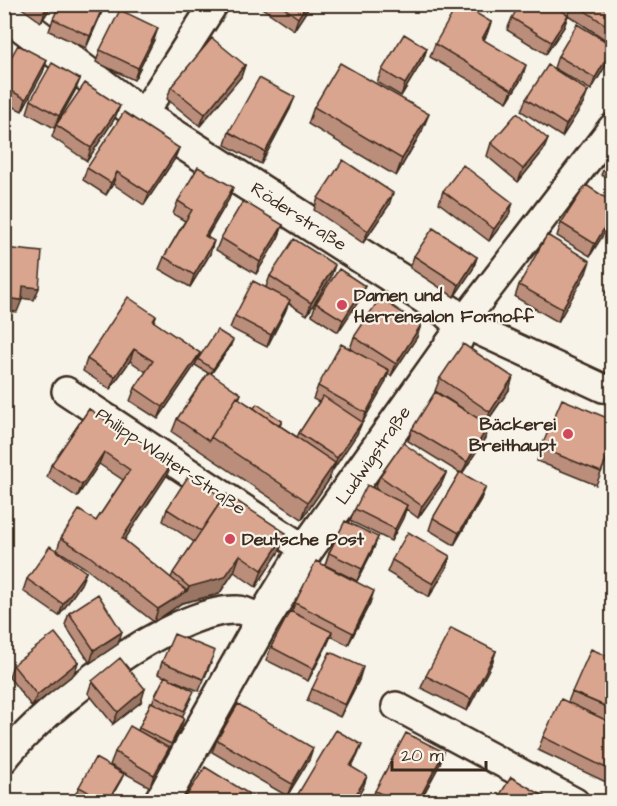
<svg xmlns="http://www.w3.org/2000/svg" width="617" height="806" font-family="'Architects Daughter',sans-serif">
  <rect width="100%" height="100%" fill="#f7f3e8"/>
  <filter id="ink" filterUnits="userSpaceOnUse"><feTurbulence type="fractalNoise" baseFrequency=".0167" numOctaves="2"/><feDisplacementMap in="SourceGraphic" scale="12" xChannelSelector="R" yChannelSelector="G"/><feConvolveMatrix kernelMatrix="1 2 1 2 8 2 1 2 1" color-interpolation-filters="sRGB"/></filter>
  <g filter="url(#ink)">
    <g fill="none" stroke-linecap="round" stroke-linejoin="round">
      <g stroke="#3b2a1e" stroke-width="32">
        <path id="minor" d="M142,116L214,4
          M612,128L462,323L603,388L612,389
          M66,391L306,550
          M396,706L575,802
          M4,759C43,708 173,607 238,610C246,610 256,617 263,620"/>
      </g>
      <g stroke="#3b2a1e" stroke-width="38">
        <path id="tertiary" d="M4,11L142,116L449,312L462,323L456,339L306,550L263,620L161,802"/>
      </g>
      <use href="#minor" stroke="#f7f3e8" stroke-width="27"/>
      <use href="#tertiary" stroke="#f7f3e8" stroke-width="33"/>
    </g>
    <path fill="#bb8e7b" stroke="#3b2a1e" stroke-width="1.5" d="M16,4H53L41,22Z
      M105,4L86,48L49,31L53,19Z
      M256,4H311L294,30Z
      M572,4H612V44L568,15L564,27L546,54L507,30L512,18L568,15Z
      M491,22L487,34L484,40L522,78L507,102L430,57L435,44Z
      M154,40L134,80L96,62L100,50Z
      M427,48L423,60L401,96L377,82L382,70Z
      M558,56L610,58L591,90L554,68Z
      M47,60L43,72L22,111L4,102V70Z
      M245,65L241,77L200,126L167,99L171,87Z
      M80,79L75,91L54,128L27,113L31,100Z
      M588,91L583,104L562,137L521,111L526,99Z
      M314,107L422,131L396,176L308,124Z
      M290,109L261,164L225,145L229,132Z
      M115,118L87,161L52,137L56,125Z
      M548,139L543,151L518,182L487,156L491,143Z
      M179,148L174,160L144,205L113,184L106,195L83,180L87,168Z
      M612,150V181L601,175L606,163Z
      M233,187L229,199L207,237L210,254L190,287L159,269L164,257L185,221L173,214L178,201Z
      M443,191L509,215L489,241L439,203Z
      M318,198L389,205L363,243L314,210Z
      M612,202L590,256L557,236L561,223Z
      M283,225L278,238L256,274L216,250L221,238Z
      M414,256L477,257L473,269L454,297L410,268Z
      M586,273L558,322L515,297L519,285Z
      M270,276L331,277L307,315L288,303L285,312L267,347L230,328L235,316L266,287Z
      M612,276V296L606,293Z
      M360,299L338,332L312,315L316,303Z
      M156,316L154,322L200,353L195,365L158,419L130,401L135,388L146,372L130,361L110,389L83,371L87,359Z
      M354,337H417L391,376L388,374L385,383L361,425L357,434L332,470L329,480L302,519L172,432L177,419L208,373L195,365L198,359L230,347L211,374L241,394L239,399L254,408L282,421L280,426L297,437L299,433L319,402L313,399L318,386L350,349Z
      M440,378L509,390L486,423L485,438L462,473L481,499L454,545L429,530L433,518L460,473L408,441L412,429L468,412L435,391Z
      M89,409L167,475L124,540L171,578L173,573L194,542L163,521L167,509L280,550L256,587L234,572L219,594L182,603L154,622L84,567L57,550L61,538L96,521L123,480L99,464L77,497L47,477L51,465Z
      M612,446L596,485L537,461L541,448Z
      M446,473L441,485L418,518L406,509L403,518L391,541L350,521L355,509L379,491L375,488L380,476Z
      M378,537L373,550L357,581L325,565L329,553Z
      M392,560L446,569L429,597L387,572Z
      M86,572L81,584L59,616L23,591L27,579Z
      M295,603H370L348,645L331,636L327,645L308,681L266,660L271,647L292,611Z
      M69,613L122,632L118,644L90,663L65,625Z
      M612,639V652L608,650Z
      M496,651L492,663L467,711L421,688L426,676Z
      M78,662L74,674L32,707L9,677L13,665Z
      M162,662L211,663L199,691L173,680L192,698L182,717L184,718L182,724L169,750H168L164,760L150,787L110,765L115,752L138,730L151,702L152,703L155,696L165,677L158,674Z
      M359,680L340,717L307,701L312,689Z
      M92,681L141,702L113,724L88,693Z
      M572,692L612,709L608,721L612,723V774L608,783L538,750L543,737L568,702Z
      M217,740L309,760L287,796L212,752Z
      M444,752L440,764L420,801H371L375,791Z
      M121,780L109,801H91L76,793L79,787Z"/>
    <path fill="#997464" stroke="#3b2a1e" stroke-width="1.5" d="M49,4H53L41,22L46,9Z
      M105,4L102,12L86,48L90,36Z
      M307,4H311L294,30L298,18Z
      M568,15L564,27L546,54L551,42Z
      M491,22L487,34L477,51L482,39Z
      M158,28L154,40L134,80L138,68Z
      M427,48L423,60L401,96L405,84Z
      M612,49L610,58L591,90L595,78Z
      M47,60L43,72L22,111L26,99Z
      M245,65L241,77L200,126L205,114Z
      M526,65L522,78L507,102L512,90Z
      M80,79L75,91L54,128L59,116Z
      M588,91L583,104L562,137L566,125Z
      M295,97L290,109L261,164L265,152Z
      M120,106L115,118L87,161L91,148Z
      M429,114L422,131L396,176L402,159Z
      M548,139L543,151L518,182L523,169Z
      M179,148L174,160L144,205L149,193Z
      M117,172L113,184L106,195L111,183Z
      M233,187L229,199L200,248L205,236Z
      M393,193L389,205L363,243L368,231Z
      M513,203L509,215L489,241L494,229Z
      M612,215V221L590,256L595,244Z
      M283,225L278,238L256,274L260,262Z
      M214,241L210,254L190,287L194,275Z
      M477,257L473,269L454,297L459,285Z
      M590,261L586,273L558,322L562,309Z
      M335,265L331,277L307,315L311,303Z
      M23,286L39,288L34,300L19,298Z
      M365,286L360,299L338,332L343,320Z
      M4,298L22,300L17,312L4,311Z
      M290,300L285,312L267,347L271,335Z
      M421,325L417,337L391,376L396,364Z
      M233,340L230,347L210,375L213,369Z
      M134,349L130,361L110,389L115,377Z
      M200,353L195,365L158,419L163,407Z
      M389,370L385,383L361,425L366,413Z
      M513,377L509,390L485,424L490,412Z
      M362,422L357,434L333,470L337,458Z
      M489,425L485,438L462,474L467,462Z
      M104,452L99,464L77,497L82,485Z
      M172,463L167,475L118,550L122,538Z
      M335,463L329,480L302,519L308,502Z
      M446,473L441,485L418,518L422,506Z
      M486,487L481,499L454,545L459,533Z
      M407,505L403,518L391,541L395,529Z
      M286,533L280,550L256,587L262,570Z
      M378,537L373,550L357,581L362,569Z
      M240,555L234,572L219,594L182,603L154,622L158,609L187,591L189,587Z
      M450,556L446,569L429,597L433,584Z
      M86,572L81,584L59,616L63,604Z
      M374,591L370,603L348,645L353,633Z
      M122,632L118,644L90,663L94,650Z
      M332,632L327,645L308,681L313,669Z
      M496,651L492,663L467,711L471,699Z
      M78,662L74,674L32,707L37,695Z
      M363,667L359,680L340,717L345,705Z
      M145,689L141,702L113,724L118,712Z
      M362,745L357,757L345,778L350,766Z
      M169,748L164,760L150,787L154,775Z
      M313,748L309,760L287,796L292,784Z
      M444,752L440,764L420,801H418Z
      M124,774L121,780L109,801H108Z
      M367,776L363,788L355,801H352Z"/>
    <path fill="#daa58f" stroke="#3b2a1e" stroke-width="1.5" d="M38,4H49L46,9Z
      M60,4H104L90,36L53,19Z
      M279,4H307L298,18Z
      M458,4H461L491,22L482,39L526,65L512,90L435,44Z
      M520,4H552L568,15L551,42L512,18Z
      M575,4H612V29Z
      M120,10L158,28L138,68L100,50Z
      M577,24L612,45V49L595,78L558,56Z
      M404,34L427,48L405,84L382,70Z
      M212,38L245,65L205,114L171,87Z
      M18,45L47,60L26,99L4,87V70Z
      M52,63L80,79L59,116L31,100Z
      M340,63L429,114L402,159L314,107Z
      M548,65L588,91L566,125L526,99Z
      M259,78L295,97L265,152L229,132Z
      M85,83L120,106L91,148L56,125Z
      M124,112L179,148L149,193L117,172L111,183L87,168Z
      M517,113L548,139L523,169L491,143Z
      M612,150V166L606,163Z
      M343,160L393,193L368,231L318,198Z
      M463,165L513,203L494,229L443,191Z
      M198,167L233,187L205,236L214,241L194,275L164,257L192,210L178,201Z
      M586,185L612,202V215L595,244L561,223Z
      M243,201L283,225L260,262L221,238Z
      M433,228L477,257L459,285L414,256Z
      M547,235L590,261L562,309L519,285Z
      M294,239L335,265L311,303L270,276Z
      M4,248L42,252L39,288L23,286L22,300L4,298Z
      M339,269L365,286L343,320L316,303Z
      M253,281L290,300L271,335L235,316Z
      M128,297L156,316L153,321L200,353L163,407L135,388L153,361L134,349L115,377L87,359Z
      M380,298L421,325L396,364L354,337Z
      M217,330L233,340L213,369L198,359Z
      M341,344L389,370L366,413L318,386Z
      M463,344L513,377L490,412L440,378Z
      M209,372L241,394L238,398L237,397L211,437L209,441L177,419Z
      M435,392L489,425L467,462L412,429Z
      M323,396L362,422L337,458L299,433Z
      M237,397L335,463L308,502L211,437Z
      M562,399L612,420V445L601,472L541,448Z
      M257,404L282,421L279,426L254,408Z
      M89,409L172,463L122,538L187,591L158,609L88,555L61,538L79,510L96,521L130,470L104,452L82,485L51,465Z
      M403,443L446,473L422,506L380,476Z
      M460,472L486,487L459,533L433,518Z
      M189,475L223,498L201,531L167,509Z
      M367,485L407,505L395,529L355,509Z
      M226,494L286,533L262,570L240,555L225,577L189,587L173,573Z
      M345,521L378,537L362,569L329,553Z
      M408,532L450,556L433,584L392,560Z
      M50,546L86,572L63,604L27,579Z
      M316,561L374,591L353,633L295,603Z
      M98,594L122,632L94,650L69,613Z
      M290,611L332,632L313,669L271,647Z
      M451,628L496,651L471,699L426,676Z
      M55,633L78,662L37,695L13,665Z
      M174,634L215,651L203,679L162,662Z
      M591,649L612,658V709L572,692Z
      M330,652L363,667L345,705L312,689Z
      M120,658L145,689L118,712L92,681Z
      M165,676L194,691L184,711L155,696Z
      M561,699L612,723V771L543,737Z
      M151,702L184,718L171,744L139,728Z
      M238,704L313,748L292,784L217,740Z
      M130,726L169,748L154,775L115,752Z
      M336,730L362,745L350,766L367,776L352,801H298L295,799Z
      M406,733L444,752L418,801H396L375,791Z
      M95,758L124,774L108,801H105L79,787Z
      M205,767L254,797L251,801H183Z
      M511,777L552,801H496Z
      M75,795L87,801H72Z"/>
  </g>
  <g fill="#d1495b" stroke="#f7f3e8" stroke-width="2">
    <circle cx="342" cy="305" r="6"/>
    <circle cx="568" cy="434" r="6"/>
    <circle cx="230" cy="539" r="6"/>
  </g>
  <g text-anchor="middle" stroke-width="4.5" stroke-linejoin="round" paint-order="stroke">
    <g font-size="18" fill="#3b2a1e" stroke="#f7f3e8">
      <text transform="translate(299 216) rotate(33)" y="6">Röderstraße</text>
      <text transform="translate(373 455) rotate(-55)" y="6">Ludwigstraße</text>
      <text transform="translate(171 461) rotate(34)" y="6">Philipp-Walter-Straße</text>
    </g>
    <g font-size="18" font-weight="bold" fill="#3b2a1e" stroke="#f7f3e8" text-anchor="start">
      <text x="354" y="301">Damen und<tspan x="354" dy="21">Herrensalon Fornoff</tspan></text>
      <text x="556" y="430" text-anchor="end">Bäckerei<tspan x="556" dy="21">Breithaupt</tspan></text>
      <text x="242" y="545">Deutsche Post</text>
    </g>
  </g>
  <rect width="617" height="806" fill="none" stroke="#f7f3e8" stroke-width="24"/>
  <rect x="12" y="12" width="593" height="782" fill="none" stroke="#3b2a1e" stroke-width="2" filter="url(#ink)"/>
  <path d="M392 761v9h94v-9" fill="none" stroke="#3b2a1e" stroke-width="3"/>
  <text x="401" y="761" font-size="18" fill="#3b2a1e" stroke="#f7f3e8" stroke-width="4.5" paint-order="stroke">20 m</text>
</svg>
